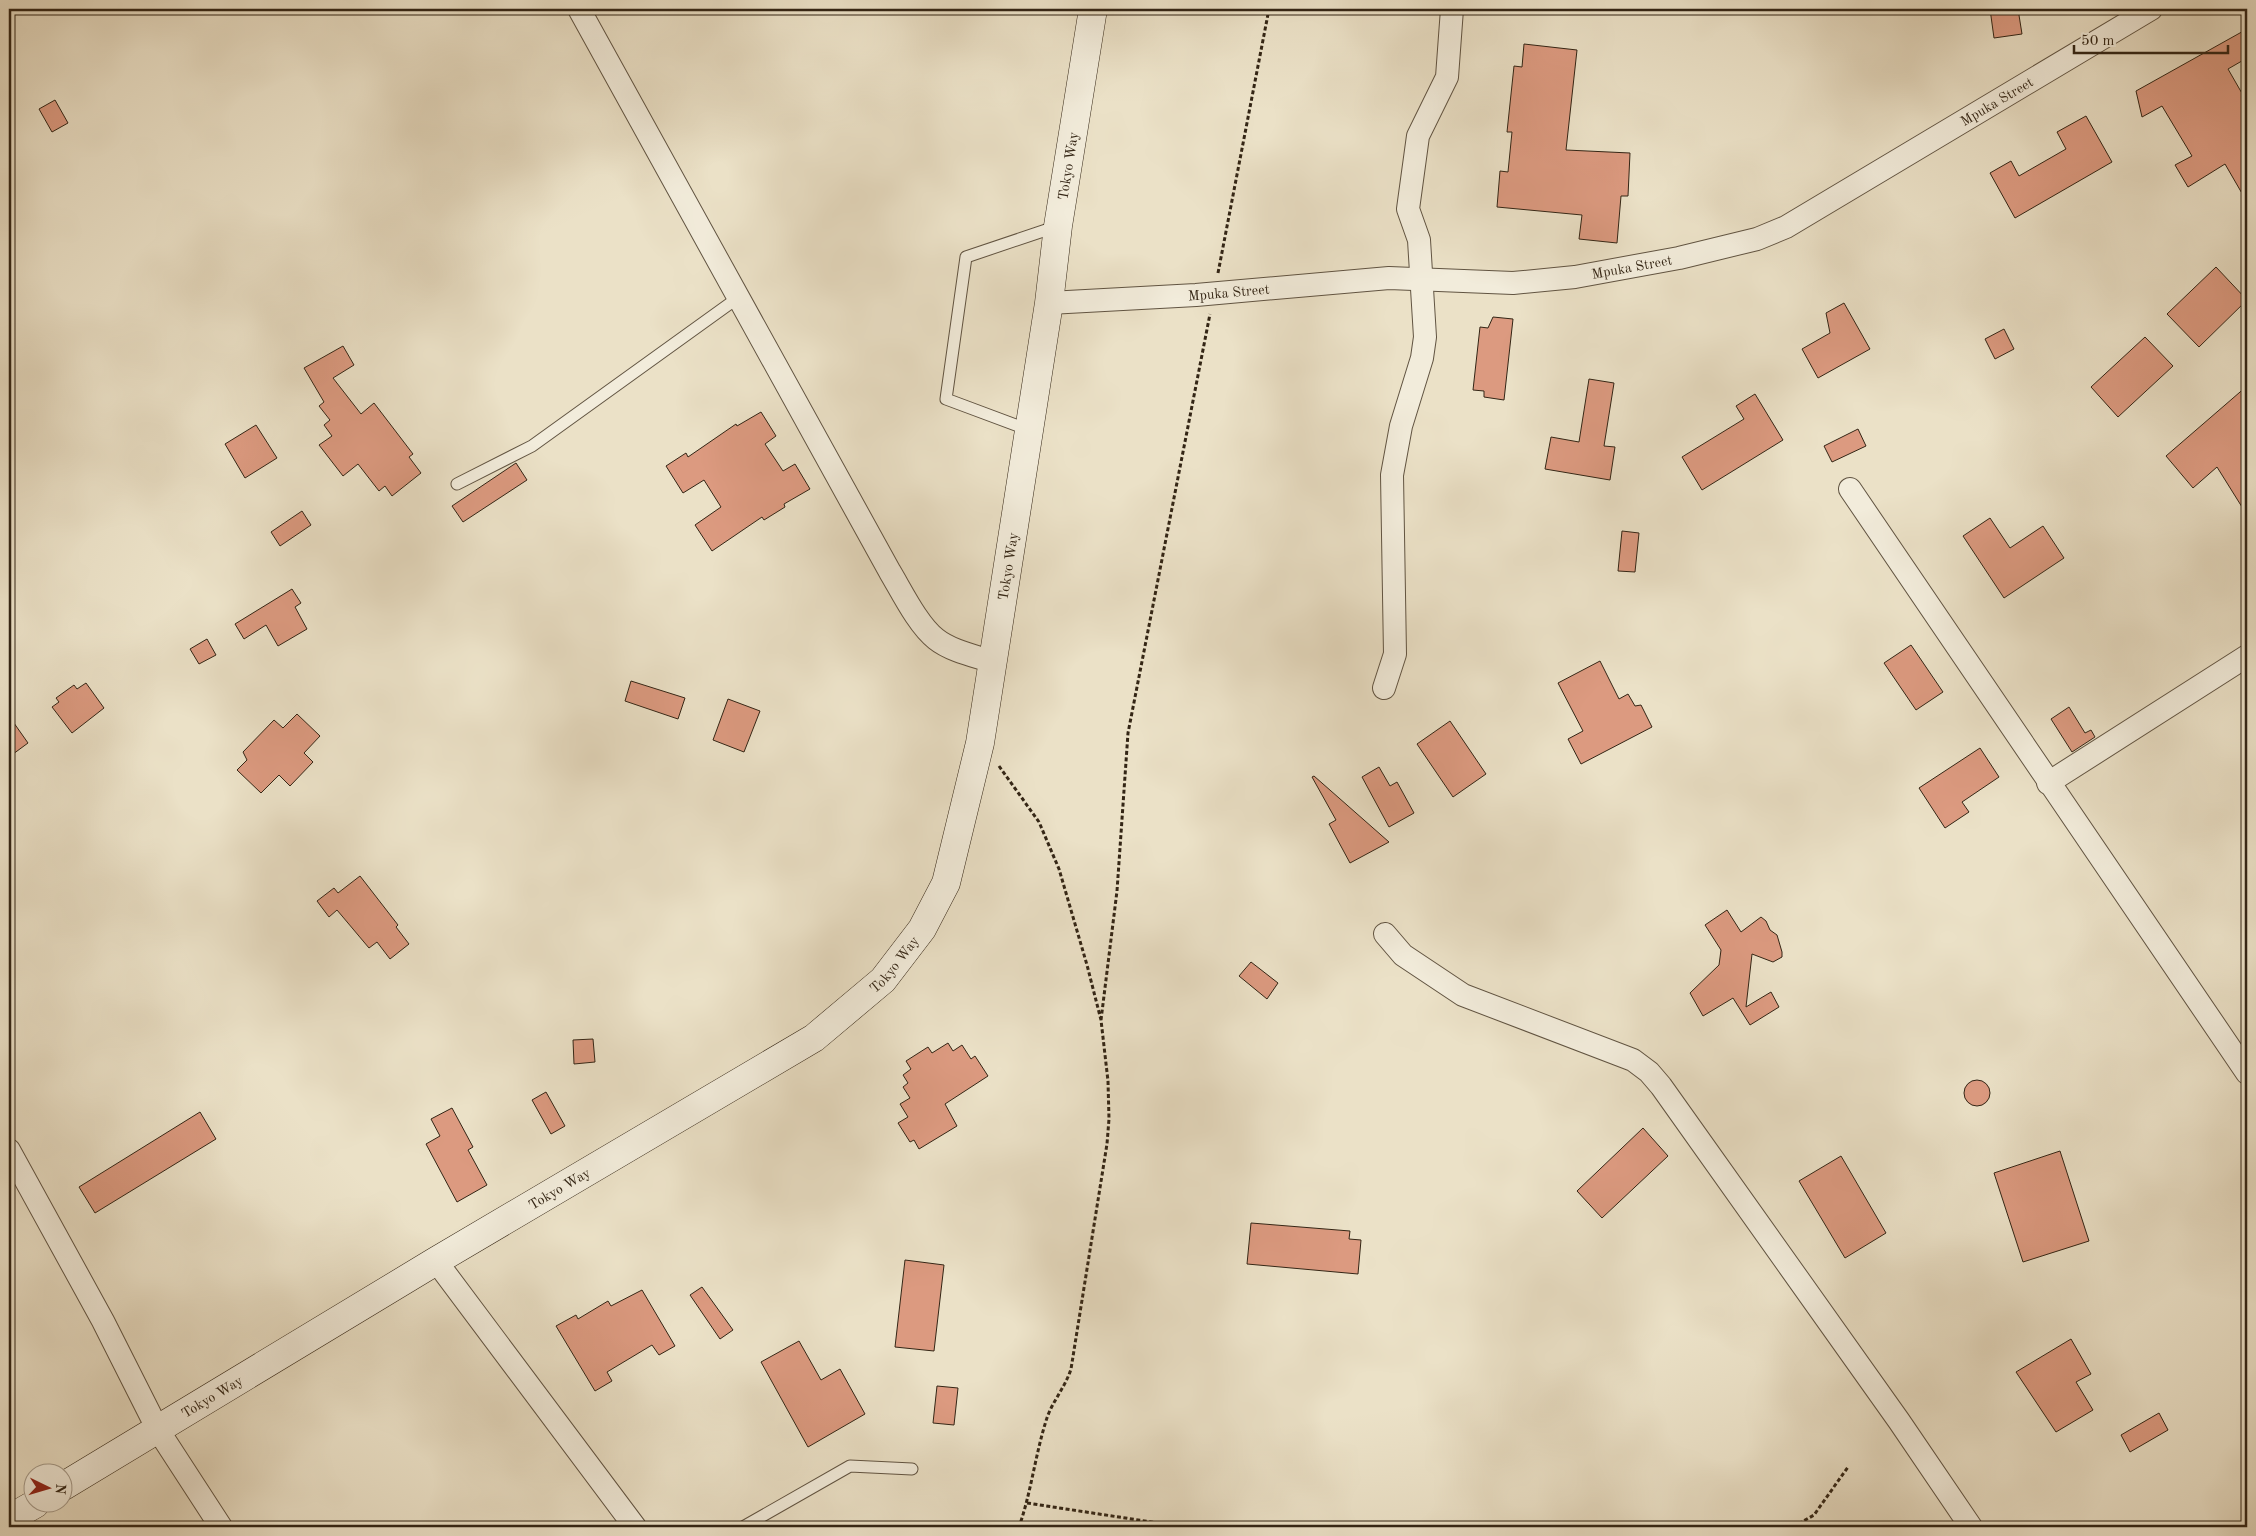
<svg xmlns="http://www.w3.org/2000/svg" width="2256" height="1536" font-family="'Old Standard TT',serif">
  <rect width="100%" height="100%" fill="#ebe1c7"/>
  <filter id="stains"><feTurbulence type="fractalNoise" baseFrequency=".004" numOctaves="4"/><feColorMatrix values="0 0 0 0 .2 0 0 0 0 .09 0 0 0 0 .02 0 0 0 .5 -.17"/></filter>
  <radialGradient id="worn" r=".72"><stop offset=".6" stop-color="#630" stop-opacity="0"/><stop offset="1" stop-color="#630" stop-opacity=".3"/></radialGradient>
  <path fill="#dc9a80" stroke="#332515" d="M1990,9H2018L2022,34L1994,38Z
    M2247,29V58L2228,69L2247,102V202L2225,164L2188,187L2175,165L2192,156L2162,106L2142,117L2136,91Z
    M1524,44L1577,50L1566,150L1630,153L1628,196H1621L1617,243L1579,239L1582,215L1497,207L1500,171L1508,172L1512,132H1507L1514,66L1522,67Z
    M55,100L68,123L52,132L39,109Z
    M2086,116L2112,162L2015,218L1990,173L2011,161L2019,176L2066,149L2057,132Z
    M2216,267L2247,300L2199,347L2167,314Z
    M1844,303L1870,349L1818,378L1802,349L1830,333L1826,313Z
    M1493,317L1513,319L1504,400L1484,397V391L1473,390L1480,327L1488,328Z
    M2004,329L2014,349L1995,359L1985,339Z
    M2145,337L2173,366L2118,417L2091,387Z
    M343,346L354,365L333,378L361,414L374,403L413,454L409,457L421,473L392,496L385,486L379,491L358,464L343,476L319,445L332,436L324,425L330,420L319,406L324,402L304,368Z
    M1589,379L1614,383L1604,446L1615,447L1610,480L1545,469L1551,437L1579,442Z
    M2247,386V515L2217,467L2193,488L2166,456Z
    M1755,394L1783,440L1702,490L1682,457L1744,419L1736,406Z
    M761,412L776,436L765,444L783,471L795,464L810,489L784,504L785,507L764,520L762,517L712,551L695,525L721,507L704,480L683,493L666,466L686,453L688,457L736,424L737,426Z
    M256,425L277,458L245,478L225,444Z
    M1858,429L1866,446L1832,462L1824,446Z
    M516,463L527,480L463,522L452,506Z
    M302,511L311,525L280,546L271,532Z
    M1990,518L2010,548L2043,526L2064,558L2004,598L1963,536Z
    M1622,531L1639,533L1635,572L1618,571Z
    M292,589L301,603L295,607L307,629L278,646L266,625L244,639L235,624Z
    M207,639L216,655L199,664L190,649Z
    M1911,645L1943,692L1916,710L1884,663Z
    M1600,661L1619,699L1628,694L1635,706L1641,705L1652,727L1581,764L1568,739L1583,731L1558,683Z
    M631,681L685,698L678,719L625,701Z
    M86,683L104,708L72,733L52,707L59,702L56,698L74,685L77,689Z
    M728,699L760,711L744,752L713,740Z
    M2069,707L2085,733L2091,730L2095,737L2072,752L2051,719Z
    M297,714L320,736L304,753L313,762L290,786L279,775L261,793L237,770L247,760L243,752L274,720L283,728Z
    M9,716L28,743L9,757Z
    M1450,721L1486,774L1453,797L1417,744Z
    M1980,748L1999,777L1962,802L1969,812L1945,828L1919,788Z
    M1379,767L1390,786L1397,782L1414,813L1389,827L1362,777Z
    M1314,776L1389,842L1350,863L1329,824L1336,820L1312,777Z
    M360,876L398,925L396,927L409,944L390,959L377,942L369,948L337,910L329,917L317,901L334,888L338,893Z
    M1727,910L1741,932L1761,917L1766,921L1770,930L1777,935L1782,952V957L1773,962L1752,954L1746,1007L1771,992L1779,1007L1750,1025L1733,998L1703,1016L1690,993L1719,965L1721,950L1705,925Z
    M1251,962L1278,983L1267,999L1239,976Z
    M593,1039L595,1062L574,1064L573,1040Z
    M948,1043L953,1051L962,1045L971,1059L975,1056L988,1076L945,1104L957,1126L919,1149L914,1140L910,1142L898,1123L908,1117L900,1104L910,1098L903,1087L908,1083L903,1075L911,1069L906,1061L928,1047L932,1053Z
    M1964 1093a13 13 0 1 1 26 0a13 13 0 1 1-26 0Z
    M546,1092L565,1126L551,1134L532,1100Z
    M452,1108L473,1147L468,1150L487,1185L457,1202L426,1144L440,1136L431,1119Z
    M200,1112L216,1139L95,1213L79,1187Z
    M1643,1128L1668,1156L1602,1218L1577,1191Z
    M2060,1151L2089,1241L2023,1262L1994,1173Z
    M1841,1156L1886,1233L1845,1258L1799,1181Z
    M1251,1223L1350,1231L1349,1239L1361,1240L1358,1274L1247,1264Z
    M905,1260L944,1265L934,1351L895,1347Z
    M702,1287L733,1330L720,1339L690,1295Z
    M642,1290L675,1346L659,1355L652,1345L607,1372L612,1381L595,1391L556,1326L576,1315L578,1319L608,1301L611,1306Z
    M2071,1339L2091,1374L2076,1382L2093,1410L2056,1432L2016,1372Z
    M799,1341L821,1380L840,1369L865,1414L808,1447L761,1362Z
    M937,1386L958,1388L954,1425L933,1423Z
    M2159,1413L2168,1430L2130,1452L2121,1435Z"/>
  <g fill="none" stroke-linecap="round" stroke-linejoin="round">
    <g stroke="#615442" stroke-width="13">
      <path id="lane" d="M1029,430L946,399L966,257L1058,226
        M457,484L532,446L739,297
        M743,1527L850,1466L912,1469"/>
    </g>
    <g stroke="#615442" stroke-width="24">
      <g id="street">
        <path d="M579,9L890,572C902,592 918,625 936,639C951,651 975,656 993,662"/>
        <path id="s1" d="M1049,303L1196,295L1389,278L1513,283L1575,277L1679,258L1757,239L1786,227L2151,9"/>
        <path d="M1850,489L2247,1073"/>
        <path d="M1384,688L1395,654L1392,475L1401,426L1422,358L1425,337L1419,240L1408,209L1418,136L1447,77L1452,9"/>
        <path d="M2048,783L2247,656"/>
        <path d="M1385,934L1403,955L1463,995L1633,1060L1649,1072L1661,1086L1899,1421L1971,1527"/>
        <path d="M9,1150L103,1321L158,1430L221,1527"/>
        <path d="M436,1261L635,1527"/>
      </g>
    </g>
    <g stroke="#332515" stroke-width="29">
      <g id="secondary">
        <path id="s2" d="M62,1487L436,1261L814,1038L883,980L922,929L946,883L980,743L1049,303L1058,226L1093,9"/>
        <path d="M9,1519L35,1504"/>
      </g>
    </g>
    <path stroke="#332515" stroke-width="3" stroke-dasharray="4 2.5" stroke-linecap="butt" d="M1218,273L1269,9
      M999,766L1039,822L1059,869L1087,965L1101,1020L1108,1081L1109,1119L1107,1144L1071,1369C1065,1388 1051,1403 1046,1421C1035,1456 1031,1493 1019,1527
      M1101,1020L1117,891L1128,733L1210,314
      M1027,1503L1184,1527
      M1793,1527L1814,1515L1848,1467"/>
    <use href="#lane" stroke="#f2ecdb" stroke-width="11"/>
    <use href="#street" stroke="#f2ecdb" stroke-width="22"/>
    <use href="#secondary" stroke="#f2ecdb" stroke-width="28"/>
  </g>
  <g text-anchor="middle" stroke-width="4.5" stroke-linejoin="round" paint-order="stroke">
    <g font-size="14" fill="#332515" stroke="#f2ecdb">
      <text dy="5" stroke="none"><textPath href="#s1" startOffset="990">Mpuka Street</textPath></text>
      <text dy="5" stroke="none"><textPath href="#s2" startOffset="1810">Tokyo Way</textPath></text>
      <text dy="5" stroke="none"><textPath href="#s1" startOffset="585">Mpuka Street</textPath></text>
      <text dy="5" stroke="none"><textPath href="#s1" startOffset="180">Mpuka Street</textPath></text>
      <text dy="5" stroke="none"><textPath href="#s2" startOffset="1405">Tokyo Way</textPath></text>
      <text dy="5" stroke="none"><textPath href="#s2" startOffset="985">Tokyo Way</textPath></text>
      <text dy="5" stroke="none"><textPath href="#s2" startOffset="580">Tokyo Way</textPath></text>
      <text dy="5" stroke="none"><textPath href="#s2" startOffset="175">Tokyo Way</textPath></text>
    </g>
  </g>
  <rect width="2256" height="1536" fill="none" stroke="#ebe1c7" stroke-width="30"/>
  <rect x="10" y="10" width="2236" height="1516" fill="none" stroke="#332515" stroke-width="2.5"/>
  <rect x="15" y="15" width="2226" height="1506" fill="none" stroke="#332515"/>
  <g transform="translate(48 1488) rotate(95)"><circle r="24" fill="#f2ecdb" stroke="#a69c8c"/>
  <path d="M0-4L9 19L0 12L-9 19Z" fill="#8f2418"/>
  <text y="-8" font-size="14" font-weight="bold" text-anchor="middle" fill="#332515">N</text>
  </g>
  <path d="M2074 45v8h154v-8" fill="none" stroke="#332515" stroke-width="2.5"/>
  <text x="2081" y="45" font-size="15" fill="#332515" stroke="#f2ecdb" stroke-width="4" paint-order="stroke">50 m</text>
  <rect width="100%" height="100%" filter="url(#stains)"/>
  <rect width="100%" height="100%" fill="url(#worn)"/>
</svg>
